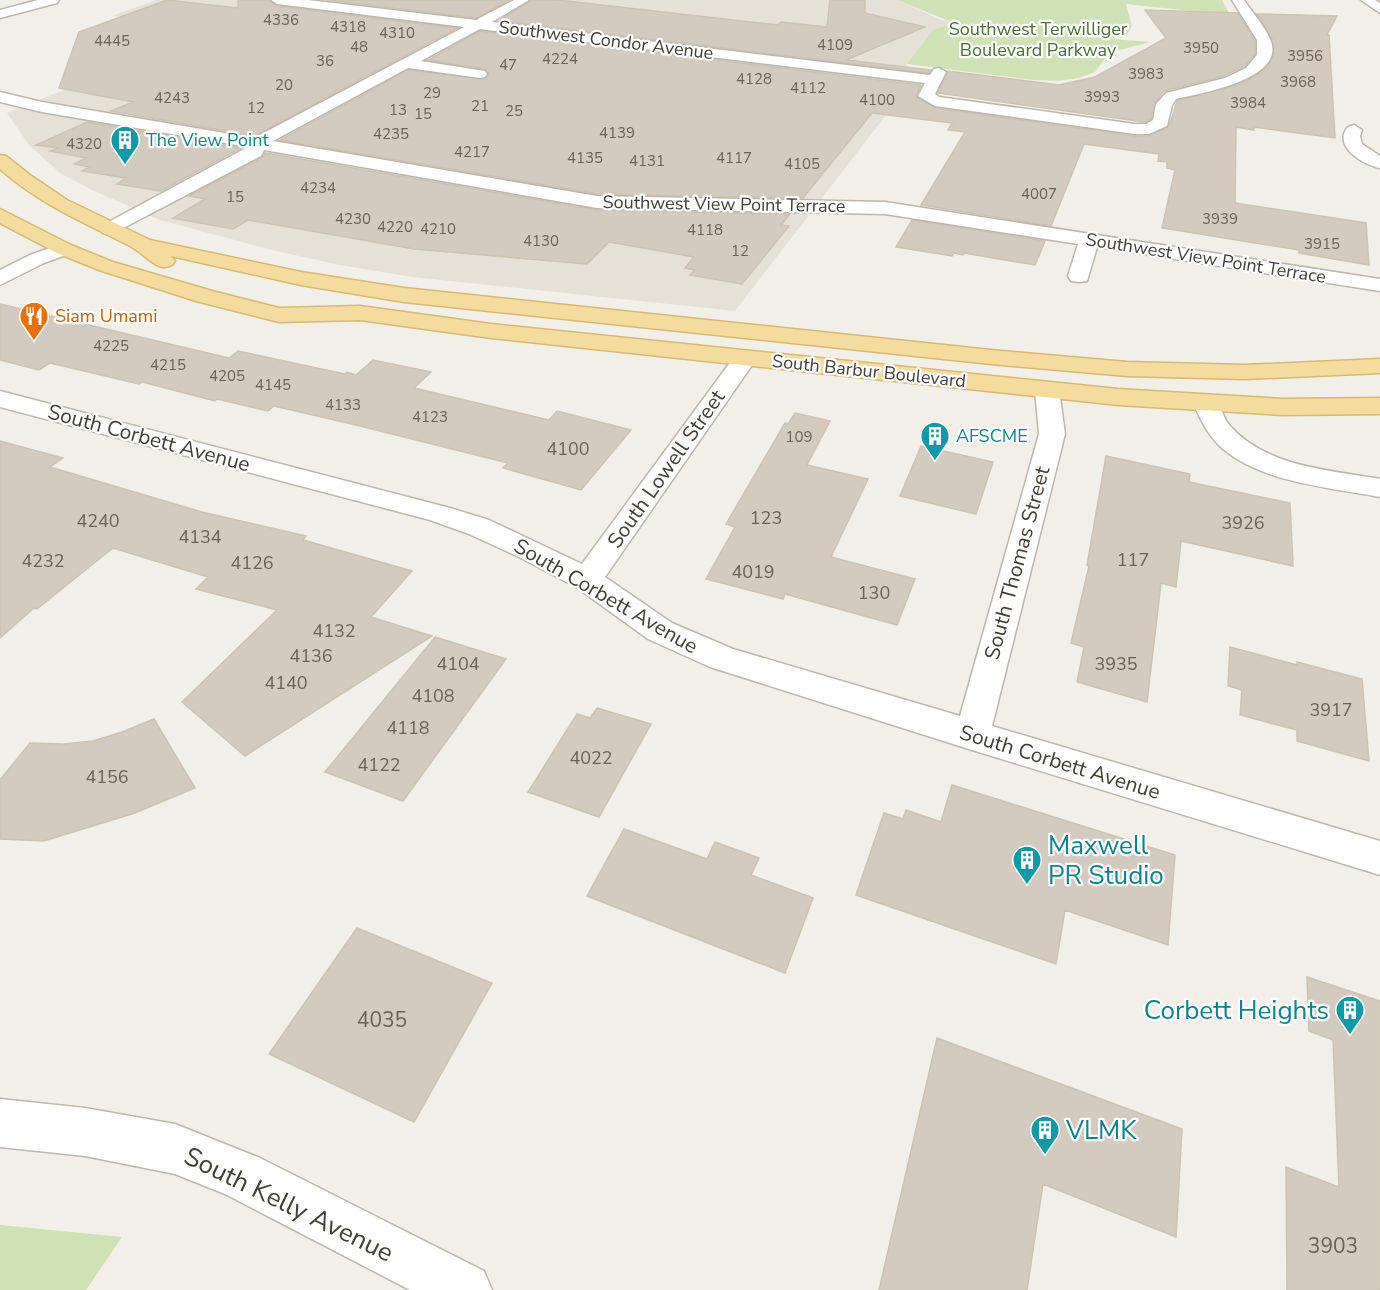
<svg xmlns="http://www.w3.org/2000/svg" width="1380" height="1290" font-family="'Nunito Sans',sans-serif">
  <rect width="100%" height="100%" fill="#f2efe8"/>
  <path fill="#e6e1d7" d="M156,0H897L942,20L956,23L907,64L910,84L735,311L412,277L340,265L272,250L160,220L92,190L60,173L29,145L7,113L213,30L112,16Z"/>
  <path fill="#cee2b5" d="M897,0H1222L1230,15L1126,4L1132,26L1127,34L1111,39L1150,42L1109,53L1095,72L1079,78L1057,81L1035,80L907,64L933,30L954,23Z
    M0,1225L122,1237L86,1290H0Z"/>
  <path fill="#d3cbbf" stroke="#cdc3b3" stroke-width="1.5" d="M167,0L238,8V0H269L277,6L457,28L254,136L111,111L133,102L59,88L79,32Z
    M327,0H509L476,18Z
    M531,0H558L778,25L781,22L827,27L830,0H865V13L925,27L846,60L931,70L929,73L499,21Z
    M1145,10L1238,13L1255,41V54L1245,66L1224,76L1164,91L1154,104L1151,119L1145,122L938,93L948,71L1059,85L1095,77L1166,38Z
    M1257,14L1337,16L1327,35H1329L1335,138L1254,127V130L1236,127L1235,203L1366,223L1369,265L1299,253V250L1162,228L1175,170L1167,168V162L1158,161L1159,154L1084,144L1051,226L921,205L965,132L948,130L952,123L872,113L803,198L597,194L280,140L408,70L485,79L489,73L485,69L428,60L480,31L921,85L916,97L935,108L1135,136H1149L1169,127L1177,101L1240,84L1256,76L1268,66L1274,54L1272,39Z
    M87,122L241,148L161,191L117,184L126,178L82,171L90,167L74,164L86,158L50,151L58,148L36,145Z
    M265,153L597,210L790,214L781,225L789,226L742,284L690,275L695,270L685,268L694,257L609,242L587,264L414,249L248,220L233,229L173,218L205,199L189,196L262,158Z
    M912,220L1045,241L1035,265L964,253L963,255L954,253L952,256L896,247Z
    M0,304L229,358L238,351L345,374L347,372L356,375L373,360L431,372L414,388L549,420L557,411L631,430L581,490L503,468L508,463L356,425L274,406L268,411L217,399L215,401L142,382L139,384L50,363L39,370L0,360Z
    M795,413L830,421L807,465L868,479L831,557L915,579L897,625L785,594L783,599L706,579L735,527L726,524L785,423L788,424Z
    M0,441L63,458L50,467L202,512L306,536L303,540L412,571L371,617L432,636L245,756L182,702L277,610L196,589L208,577L113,548L37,609L34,608L0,638Z
    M921,446L993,462L976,514L900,496Z
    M1106,456L1190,474L1189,482L1290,503L1293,566L1181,541L1176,587L1161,583L1147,702L1077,682L1084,647L1071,643L1089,566L1087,565Z
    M435,637L506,659L403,801L325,772Z
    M1230,647L1297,665V662L1362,679L1369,761L1297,741V730L1240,715L1242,690L1228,686Z
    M597,708L651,724L599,817L528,792L577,714L590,718Z
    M154,719L195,788L135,813L44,841L0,839V780L30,743L64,744L93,741L122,732Z
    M952,785L1175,855L1168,945L1065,910L1056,964L856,895L884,813L903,819L906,810L941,822Z
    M624,829L707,859L715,842L759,858L751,875L813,898L785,973L587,896Z
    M357,928L492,983L414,1122L269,1054Z
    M1307,977L1380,1001V1290H1287L1286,1167L1339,1187L1333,1040L1309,1031Z
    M937,1038L1182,1129L1176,1237L1043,1184L1027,1290H879Z"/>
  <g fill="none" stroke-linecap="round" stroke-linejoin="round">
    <g stroke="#bdb7ac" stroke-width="3">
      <path id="minor" d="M38,0H59L57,3L0,18V10Z
        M271,0H308L476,20L514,0H529L492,22L930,75L934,69L939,68L946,72L935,94L939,97L1135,124H1146L1153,120L1156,104L1166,93L1225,78L1246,68L1257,55V40L1232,0H1244C1252,12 1264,25 1270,39C1288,79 1201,93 1176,99L1172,105L1167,126L1149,134H1135L935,106L918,96L925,83L480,29L421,61L485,71L487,74L485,77L480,78L408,68L273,141L597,196L885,202L1380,279V291L1097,247L1087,281L1079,282L1071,281L1068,276L1078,244L885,214L597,208L264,150L261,156L110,235L103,233L100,229L103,225L248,147L42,112L0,102V92L42,102L254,138L464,27L277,4Z
        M1361,0H1375L1380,3V13Z
        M1354,125L1362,130L1360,136L1362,144L1380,156V168C1366,165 1340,152 1344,134C1346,128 1348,126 1354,125Z
        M64,243L71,245L74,249L71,253L44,263L0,285V270L30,255Z
        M745,351L753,353L757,358L605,577L672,623L733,649L960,716L1039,434L1035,390L1038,385L1047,383L1056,385L1059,390L1065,434L992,726L1380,841V875L972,750L710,667L648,639L576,587L517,556L469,534L430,520L0,407V391L450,508L489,520L582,564L737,353Z
        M1206,395L1215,398C1221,406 1223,418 1230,426C1267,467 1329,470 1380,479V497C1329,487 1264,483 1223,449C1208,436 1201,420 1193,403L1197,398Z
        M0,1099L85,1108L175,1124L260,1158L484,1271L492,1290H410L225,1194L175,1174L85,1156L0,1147Z"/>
    </g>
    <g stroke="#d7b971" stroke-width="3">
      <path id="major" d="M0,155L6,156L30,175L67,200L150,240L301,272L404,288L991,350L1127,362L1245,365L1380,359V373L1245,379L1127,376L991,364L404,302L301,285L171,256L175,261L172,265C168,267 163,268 159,266C148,261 139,250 128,245C83,222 38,203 0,169Z
        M0,209L71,245L113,262L212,291L279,308L360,306L491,324L1118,389L1283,399L1380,398V414L1283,415L1118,405L491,338L360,320L279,322L196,301L99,270L57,253L0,223Z"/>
    </g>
    <use href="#minor" fill="#fff" fill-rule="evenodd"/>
    <use href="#major" fill="#f4dc9f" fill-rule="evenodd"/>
  </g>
  <defs>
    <g id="building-pin" transform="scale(1.5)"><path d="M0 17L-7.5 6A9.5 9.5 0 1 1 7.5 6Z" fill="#0f9aa8" stroke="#fff"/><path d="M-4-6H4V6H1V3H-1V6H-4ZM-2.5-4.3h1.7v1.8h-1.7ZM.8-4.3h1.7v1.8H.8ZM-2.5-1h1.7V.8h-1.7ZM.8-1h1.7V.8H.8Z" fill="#fff"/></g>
    <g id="restaurant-pin" transform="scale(1.5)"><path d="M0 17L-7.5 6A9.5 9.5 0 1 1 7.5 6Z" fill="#e8710a" stroke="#fff"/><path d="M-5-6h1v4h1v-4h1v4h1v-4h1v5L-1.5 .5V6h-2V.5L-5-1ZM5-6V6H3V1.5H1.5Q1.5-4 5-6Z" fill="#fff"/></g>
  </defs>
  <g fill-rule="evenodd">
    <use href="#building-pin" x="125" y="140"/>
    <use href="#restaurant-pin" x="34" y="316"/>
    <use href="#building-pin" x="935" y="436"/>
    <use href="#building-pin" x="1027" y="860"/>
    <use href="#building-pin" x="1350" y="1010"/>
    <use href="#building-pin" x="1045" y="1130"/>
  </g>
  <g text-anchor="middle" stroke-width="4.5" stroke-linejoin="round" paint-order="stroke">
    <g font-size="15" fill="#686359">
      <text x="281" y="25">4336</text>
      <text x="348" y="32">4318</text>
      <text x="397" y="38">4310</text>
      <text x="112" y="46">4445</text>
      <text x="835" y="50">4109</text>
      <text x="359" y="52">48</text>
      <text x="1201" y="53">3950</text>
      <text x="1305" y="61">3956</text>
      <text x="560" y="64">4224</text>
      <text x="325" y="66">36</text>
      <text x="508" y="70">47</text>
      <text x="1146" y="79">3983</text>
      <text x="754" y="84">4128</text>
      <text x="1298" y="87">3968</text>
      <text x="284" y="90">20</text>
      <text x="808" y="93">4112</text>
      <text x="432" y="98">29</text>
      <text x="1102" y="102">3993</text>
      <text x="172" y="103">4243</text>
      <text x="877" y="105">4100</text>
      <text x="1248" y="108">3984</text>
      <text x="480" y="111">21</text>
      <text x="256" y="113">12</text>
      <text x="398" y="115">13</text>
      <text x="514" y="116">25</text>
      <text x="423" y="119">15</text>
      <text x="617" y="138">4139</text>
      <text x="391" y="139">4235</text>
      <text x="84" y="149">4320</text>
      <text x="472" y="157">4217</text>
      <text x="585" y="163">4135</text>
      <text x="734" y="163">4117</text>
      <text x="647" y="166">4131</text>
      <text x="802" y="169">4105</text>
      <text x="318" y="193">4234</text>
      <text x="1039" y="199">4007</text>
      <text x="235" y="202">15</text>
      <text x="353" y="224">4230</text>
      <text x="1220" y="224">3939</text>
      <text x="395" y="232">4220</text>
      <text x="438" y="234">4210</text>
      <text x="705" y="235">4118</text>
      <text x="541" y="246">4130</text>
      <text x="1322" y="249">3915</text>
      <text x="740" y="256">12</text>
      <text x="111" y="351">4225</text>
      <text x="168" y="370">4215</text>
      <text x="227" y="381">4205</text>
      <text x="273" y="390">4145</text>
      <text x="343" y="410">4133</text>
      <text x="430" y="422">4123</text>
      <text x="799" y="442">109</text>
    </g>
    <g font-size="18" fill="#487131" stroke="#fff">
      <text x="1038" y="35">Southwest Terwilliger<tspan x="1038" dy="21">Boulevard Parkway</tspan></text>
    </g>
    <g font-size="18" fill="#454037" stroke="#fff">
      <text transform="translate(606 40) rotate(7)" y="6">Southwest Condor Avenue</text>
      <text transform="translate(724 204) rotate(1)" y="6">Southwest View Point Terrace</text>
      <text transform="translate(1206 258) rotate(9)" y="6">Southwest View Point Terrace</text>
      <text transform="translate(869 371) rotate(6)" y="6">South Barbur Boulevard</text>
    </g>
    <g font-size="18" fill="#0d838f" stroke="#fff" text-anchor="start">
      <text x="146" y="146">The View Point</text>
      <text x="956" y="442">AFSCME</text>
    </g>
    <g font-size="18" fill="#c56008" stroke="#fff" text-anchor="start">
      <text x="55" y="322">Siam Umami</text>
    </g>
    <g font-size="18" fill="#686359">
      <text x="568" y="455">4100</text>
      <text x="766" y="524">123</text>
      <text x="98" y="527">4240</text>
      <text x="1243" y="529">3926</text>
      <text x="200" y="543">4134</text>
      <text x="1133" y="566">117</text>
      <text x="43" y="567">4232</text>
      <text x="252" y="569">4126</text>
      <text x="753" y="578">4019</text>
      <text x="874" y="599">130</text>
      <text x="334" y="637">4132</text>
      <text x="311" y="662">4136</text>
      <text x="458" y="670">4104</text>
      <text x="1116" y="670">3935</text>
      <text x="286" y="689">4140</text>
      <text x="433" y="702">4108</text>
      <text x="1331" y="716">3917</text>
      <text x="408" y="734">4118</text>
      <text x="591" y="764">4022</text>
      <text x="379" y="771">4122</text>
      <text x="107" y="783">4156</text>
    </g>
    <g font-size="21" fill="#454037" stroke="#fff">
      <text transform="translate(149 438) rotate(15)" y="7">South Corbett Avenue</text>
      <text transform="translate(666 469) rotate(-55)" y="7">South Lowell Street</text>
      <text transform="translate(1017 563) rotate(-75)" y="7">South Thomas Street</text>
      <text transform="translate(606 596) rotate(30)" y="7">South Corbett Avenue</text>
      <text transform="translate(1060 762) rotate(17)" y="7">South Corbett Avenue</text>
    </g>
    <g font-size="21" fill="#686359">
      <text x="382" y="1027">4035</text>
      <text x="1333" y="1253">3903</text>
    </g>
    <g font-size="26" fill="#0d838f" stroke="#fff" text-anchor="start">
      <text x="1048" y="854">Maxwell<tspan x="1048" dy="30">PR Studio</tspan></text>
      <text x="1329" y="1019" text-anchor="end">Corbett Heights</text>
      <text x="1066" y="1139">VLMK</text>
    </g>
    <g font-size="26" fill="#454037" stroke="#fff">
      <text transform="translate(289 1204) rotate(26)" y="9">South Kelly Avenue</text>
    </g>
  </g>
</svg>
